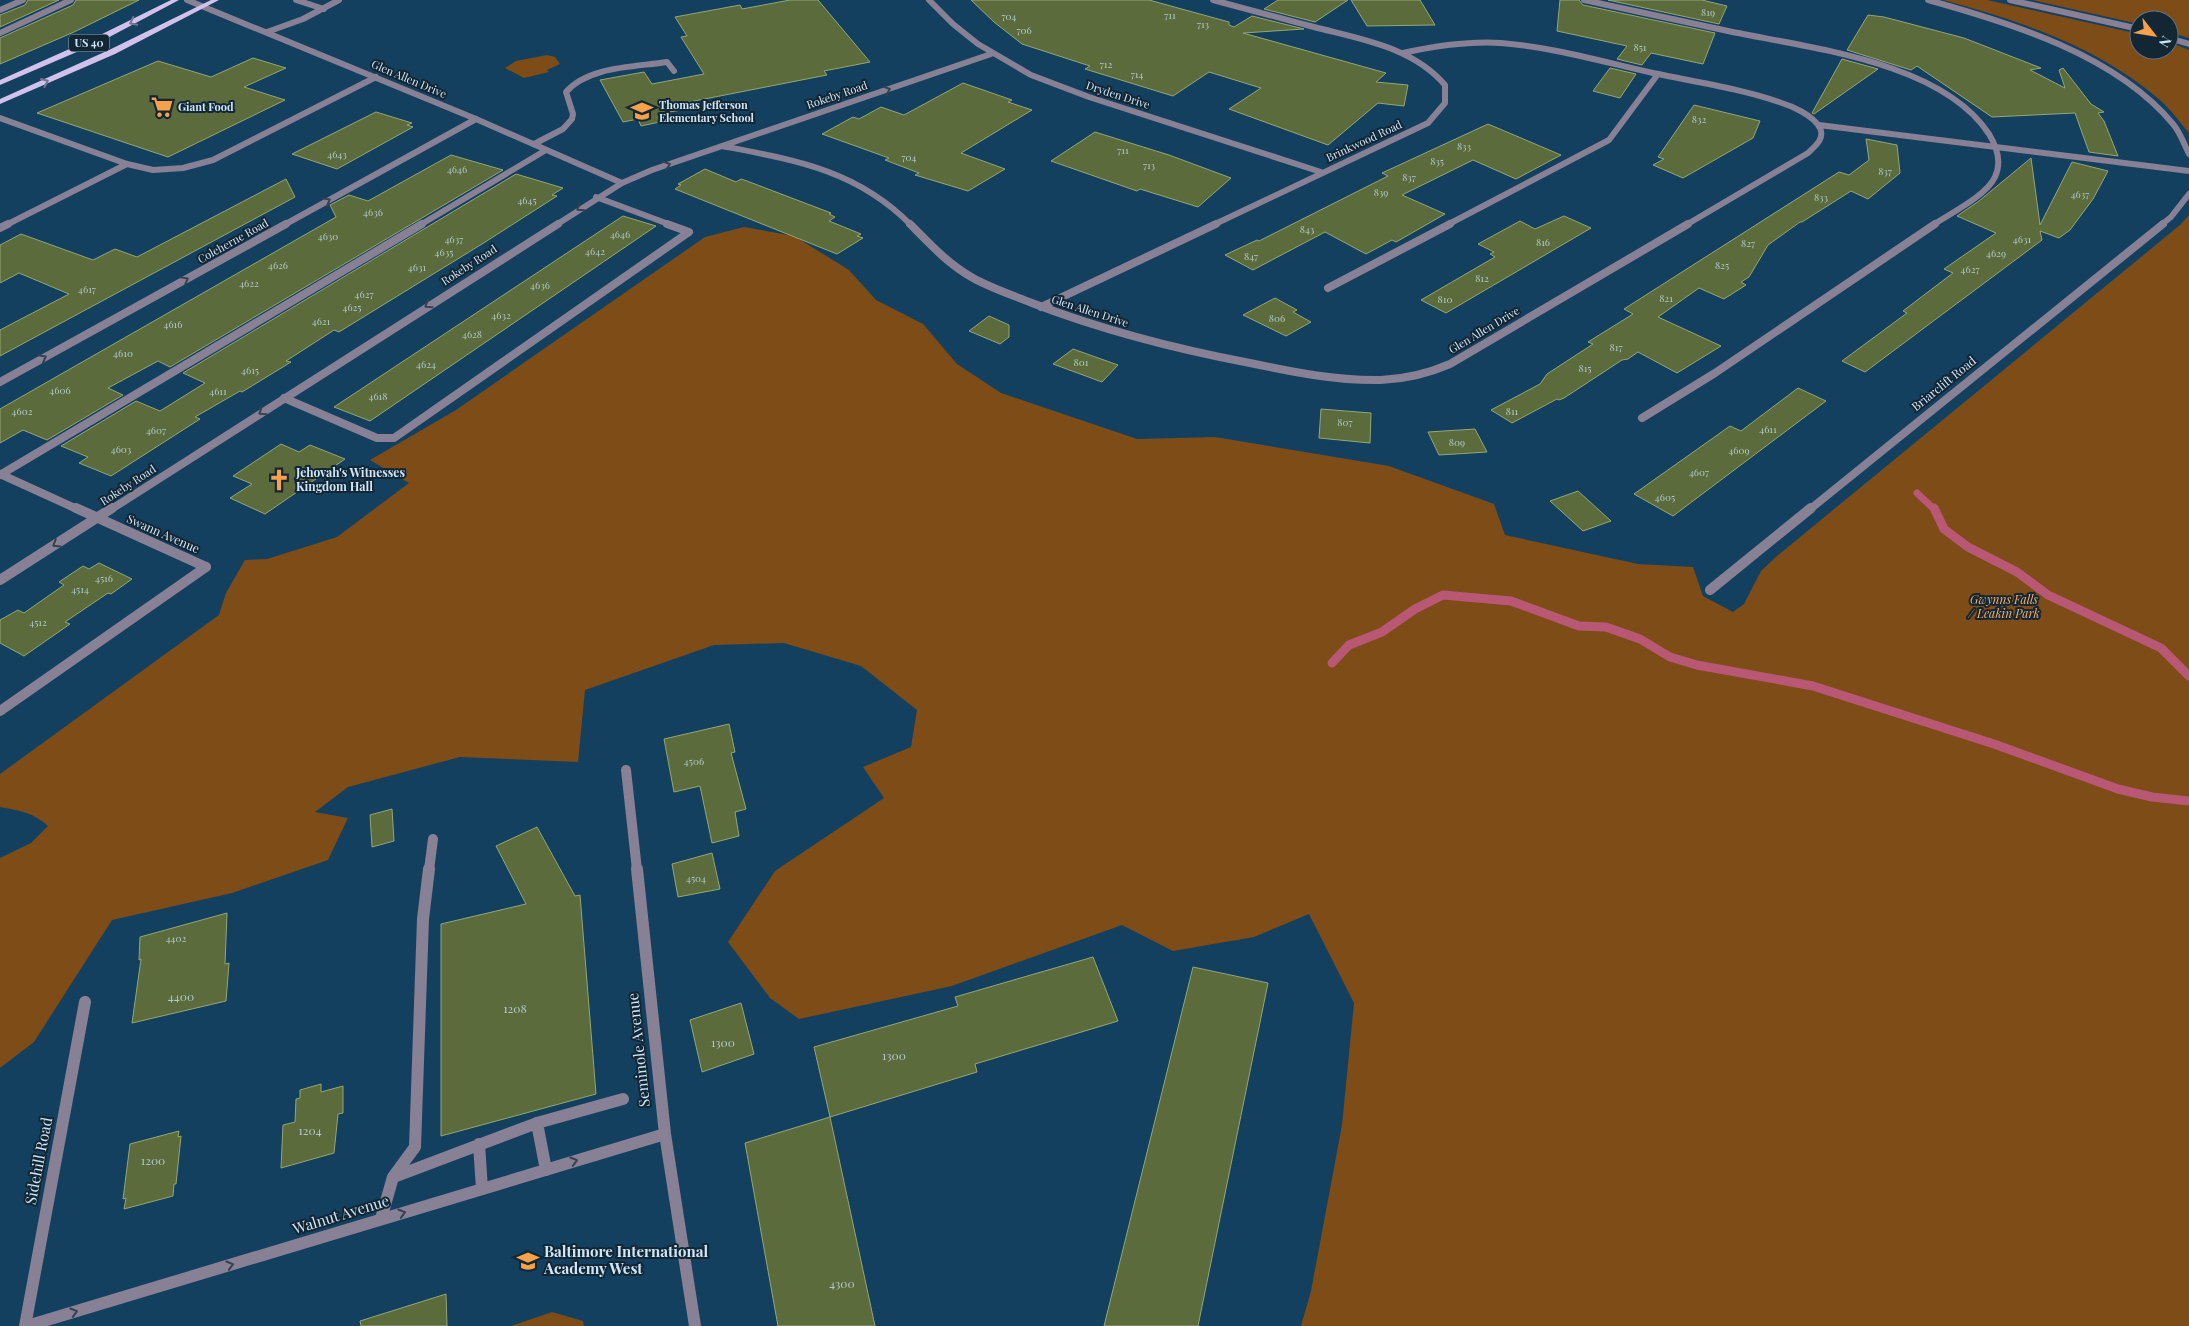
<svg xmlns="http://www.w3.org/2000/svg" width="2189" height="1326" font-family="'Playfair Display',serif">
  <rect width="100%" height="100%" fill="#14405f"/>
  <path fill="#7d4c17" d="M1943,0H1987L2121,30L2139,34V50H2169V42L2189,50V133C2180,122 2171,110 2161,101C2101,48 2019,20 1943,0Z
    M2032,0H2189V38L2169,32V20H2139V24Z
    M547,55L555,57L560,64L547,70L549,72L524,78L505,68L516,61Z
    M2189,215V1326H1301L1311,1291L1342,1125L1354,1003L1309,914L1254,937L1173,951L1122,925L952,986L799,1019L770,998L728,942L775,871L884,798L863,767L911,747L917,710L861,666L784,643L714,645L585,690L578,762L460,757L348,787L315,812L348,818L328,860L232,893L112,920L34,1042L0,1068V858L31,843L48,826C34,813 19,810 0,807V774L219,615L226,593L245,560L267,559L337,537L409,483L370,460L456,410L705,237L744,227L794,236L849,270L876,300L923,324L957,364L1001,393L1137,439L1215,437L1389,466L1494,504L1505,535L1638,564L1693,567L1703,596L1733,612L1744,604L1761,571L1777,556L2180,225Z
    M552,1312L583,1321L584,1326H511Z"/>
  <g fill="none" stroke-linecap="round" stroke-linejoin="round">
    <path stroke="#b95875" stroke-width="7" d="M1917,493L1935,510"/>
    <path stroke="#b95875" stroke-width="9" d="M1934,508L1944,529L1968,547L2017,572L2048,595L2161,648L2189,676
      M1332,663L1349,645L1382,632L1415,609L1443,595L1511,601L1579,626L1606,627L1640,639L1670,657L1697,665L1813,686L1994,744L2118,789L2152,797L2189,801"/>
  </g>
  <path fill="#5c6b3c" stroke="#95a674" d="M28,0H59L0,27V15L25,5Z
    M76,0H139L74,32L0,64V38L73,5Z
    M790,0H818L870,62L824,71L827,75L679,104L682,110L669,112L673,119L641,126L638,119L623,122L600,80L644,72L652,84L704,74L681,37L687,36L675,17L740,5L742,9Z
    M971,0H1149L1229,22V25L1234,27L1252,16L1304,29L1243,33L1386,73L1376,82L1408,85L1404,106L1378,103L1328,145L1229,109L1261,88L1209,72L1173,96L1085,69L1090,66L1022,44L994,22Z
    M1278,0H1348L1315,22L1264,9Z
    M1351,0H1420L1435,25L1367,26Z
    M1560,0H1579L1583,5L1715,33L1703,64L1651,53L1642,65L1617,59L1627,46L1557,31Z
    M1608,0H1702L1727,6L1719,24Z
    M1868,15L1884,17L1964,38L2041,68L2030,70L2065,88L2059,70L2063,68L2091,104L2104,112L2098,113L2104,121L2118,156L2089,152L2075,113L1992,117L1917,66L1911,70L1847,50Z
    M253,58L286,68L244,87L285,100L168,157L37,113L158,61L211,77Z
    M1842,59L1878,69L1814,114L1812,113Z
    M1610,68L1636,74L1620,98L1593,91Z
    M963,83L1012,100L1008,102L1032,110L961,153L1005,169L968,191L915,175L919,173L885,160L889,158L822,134L853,117L859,119L881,107L904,115Z
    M1694,105L1760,121L1753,138L1683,178L1653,165L1664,159L1658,157Z
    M376,112L412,123L407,125L413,127L337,169L292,154Z
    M1488,124L1561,155L1516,179L1473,160L1402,195L1445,214L1396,242L1392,240L1366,254L1325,232L1253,270L1225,255L1257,240L1259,241L1388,176L1382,173Z
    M1095,132L1169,155L1231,178L1198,207L1140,189L1137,191L1051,161Z
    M1866,139L1897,145L1900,173L1868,199L1851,191L1802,222H1800L1768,245L1749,277L1741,282L1746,285L1724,299L1699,288L1658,317L1721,346L1677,373L1638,352L1628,359L1622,360L1564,398L1559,400L1557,399L1512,423L1491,410L1540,384L1547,374L1593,344L1588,342L1633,314L1624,309L1839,172L1849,175L1869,160Z
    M451,155L503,170L170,367L158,361L108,388L123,395L47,440L23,430L0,443V409L336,217L330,205L349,195L368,201Z
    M2031,158L2040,225L2072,162L2108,171L2093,199L2070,230L2059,238L2040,231L2042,240L1865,372L1842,361L1907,313L1903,311L1953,273L1944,269L1996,233L1957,216L1979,201Z
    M705,169L736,182L741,179L747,181L831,213L829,214L835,217L829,221L861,234L857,236L863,238L837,254L675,189L681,185L678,184Z
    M516,174L563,188L552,195L557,196L482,244L339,332L334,330L286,361L291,362L242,392L240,391L195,417L200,419L111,476L79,463L88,457L61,446L136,401L160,411L205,383L183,373Z
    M286,179L295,197L0,356V330L69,294L19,273L0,283V245L21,234L93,260L115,249L137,257Z
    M623,216L656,226L370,421L334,407Z
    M1564,216L1591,228L1446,313L1421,300L1495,257L1490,254L1494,252L1478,244L1520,221L1535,229Z
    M1275,298L1297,310L1293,312L1311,322L1286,336L1243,315Z
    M989,316L1009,325V337L1000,344L969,331Z
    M1073,349L1118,365L1102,382L1053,364Z
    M1798,388L1826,401L1673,516L1634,494L1730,426L1741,431Z
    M1321,409L1371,413L1370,443L1319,438Z
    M1475,429L1487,452L1439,455L1428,432Z
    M281,444L299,452L310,445L345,459L265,514L230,498L252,484L233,476Z
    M1578,491L1611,521L1583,531L1550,501Z
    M99,563L132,579L111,594L108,593L65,622L70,624L24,656L0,643V620L18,610L24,613L64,585L59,582L83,566L89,569Z
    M729,724L735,752L731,753L746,809L735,812L739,836L712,843L700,786L674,792L664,739Z
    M392,809L394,841L372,847L370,815Z
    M537,827L575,896L580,895L596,1094L441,1136V924L526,904L496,846Z
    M712,853L720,889L678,897L672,864Z
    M227,913L225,964L229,963L226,1001L132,1023L141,959L139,960L140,937Z
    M1093,957L1118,1021L975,1064L977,1072L830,1117L814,1047L958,1006L955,997Z
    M1193,967L1268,983L1198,1326H1104Z
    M741,1003L754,1054L702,1072L690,1020Z
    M321,1084V1092L343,1086V1113L338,1114L334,1153L281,1168L283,1125L295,1122L296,1099L300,1098V1090Z
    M830,1117L875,1326H778L745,1143Z
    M179,1131L178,1137L181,1136L176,1184H174L173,1196L124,1209L126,1198L123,1199L130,1144Z
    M446,1294L447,1326H361L360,1321Z"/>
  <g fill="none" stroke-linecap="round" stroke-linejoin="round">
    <path stroke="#888094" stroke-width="6" d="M296,0L324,9
      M1584,0C1632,10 1680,21 1728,31C1808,48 1941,61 1989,134C1997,147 2002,162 1995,177C1986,196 1951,213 1933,225
      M0,10L23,0
      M267,32L303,19L339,0
      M0,33L71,0
      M0,118L127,164L153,170L183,168L213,160L376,77
      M1819,125L2189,171
      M534,144L563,129L572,119L573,114L566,92C588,66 636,67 667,62L674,71
      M596,197L671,225
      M6,225L127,164
      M420,225L546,150
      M1447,225L1609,140L1658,74"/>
    <path stroke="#888094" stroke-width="8" d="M0,228L8,224
      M1328,288L1450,224
      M284,398L377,438H394L689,232L667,224
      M1642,418L1715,373L1935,224
      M0,475L422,224"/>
    <path stroke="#888094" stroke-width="10" d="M0,711L206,567
      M429,870L433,839"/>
    <path stroke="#888094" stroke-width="12" d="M537,1123L546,1170
      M479,1144L482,1189
      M394,1177L537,1123L623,1099
      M381,1219L393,1177L415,1147L423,919L429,869"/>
    <path stroke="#888094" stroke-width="6" d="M187,0L476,119L622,183
      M929,0L953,24L978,44L1031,75L1089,97L1321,172
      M1213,0C1246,9 1280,18 1314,27C1360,39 1413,47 1445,85V103L1428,123L1213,225
      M1928,0C2011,23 2116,55 2173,124C2180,132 2184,144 2189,154
      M1403,53C1435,46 1468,41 1501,43C1553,47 1603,62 1653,73C1695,82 1738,88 1779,102C1792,106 1813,115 1820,128C1825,139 1815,146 1808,153L1686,225
      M722,146C795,160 857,170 911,225
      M284,225L476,119
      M556,225L622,183L652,170L991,54
      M2161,225L2171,217L2189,194"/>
    <path stroke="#888094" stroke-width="8" d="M910,224C930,244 948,264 973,278C991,288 1012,295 1032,303C1102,330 1176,349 1250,363C1293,372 1337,381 1381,380C1405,379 1427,374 1450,364L1688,224
      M1041,307L1216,224
      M0,382L286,224
      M0,474L79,510
      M110,510L558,224
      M1809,510L2163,224"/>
    <path stroke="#888094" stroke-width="10" d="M76,508L206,567
      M0,580L112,508
      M1710,590L1811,508
      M626,770L637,870"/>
    <path stroke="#888094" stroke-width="12" d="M637,869L665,1134L695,1326
      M25,1326L85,1002
      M27,1326L665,1134"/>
    <path stroke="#888094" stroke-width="6" d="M2010,0L2139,29
      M2169,38L2189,44"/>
    <path fill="#d2c1eb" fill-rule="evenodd" d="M171,0H179L100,42L0,85V80L94,38Z
      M211,0H219L115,54L0,104V99L109,50Z"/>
  </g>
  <defs><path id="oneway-chevron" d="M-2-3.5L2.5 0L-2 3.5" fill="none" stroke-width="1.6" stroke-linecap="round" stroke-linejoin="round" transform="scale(1.25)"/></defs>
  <g stroke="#727490">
    <use href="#oneway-chevron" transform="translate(133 22) rotate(153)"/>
    <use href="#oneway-chevron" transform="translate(45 82) rotate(-24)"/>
  </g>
  <g stroke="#364151">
    <use href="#oneway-chevron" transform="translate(887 90) rotate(-19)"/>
    <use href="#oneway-chevron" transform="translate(667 165) rotate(-19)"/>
    <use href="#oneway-chevron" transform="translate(327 201) rotate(-29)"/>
    <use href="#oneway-chevron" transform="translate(580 208) rotate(147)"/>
    <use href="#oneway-chevron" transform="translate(185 280) rotate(-29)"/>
    <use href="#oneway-chevron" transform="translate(428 305) rotate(147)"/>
    <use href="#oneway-chevron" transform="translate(43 358) rotate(-29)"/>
    <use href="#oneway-chevron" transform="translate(262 412) rotate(147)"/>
    <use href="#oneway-chevron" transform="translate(56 544) rotate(148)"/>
    <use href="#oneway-chevron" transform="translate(574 1161) rotate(-17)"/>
    <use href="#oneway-chevron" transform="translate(402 1213) rotate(-17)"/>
    <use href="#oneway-chevron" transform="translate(230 1265) rotate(-17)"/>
    <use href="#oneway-chevron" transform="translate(74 1312) rotate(-17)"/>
  </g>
  <defs>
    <g id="supermarket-bare" transform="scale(1.725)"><path d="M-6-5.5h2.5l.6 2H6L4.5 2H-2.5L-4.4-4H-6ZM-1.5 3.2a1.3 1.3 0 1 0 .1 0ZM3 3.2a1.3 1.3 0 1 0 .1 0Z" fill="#f7a149" stroke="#132634" stroke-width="2.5" paint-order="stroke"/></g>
    <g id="school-bare" transform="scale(1.725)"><path d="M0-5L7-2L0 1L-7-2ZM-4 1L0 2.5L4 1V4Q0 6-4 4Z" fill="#f7a149" stroke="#132634" stroke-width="2.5" paint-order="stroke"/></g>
    <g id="church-bare" transform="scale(1.725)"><path d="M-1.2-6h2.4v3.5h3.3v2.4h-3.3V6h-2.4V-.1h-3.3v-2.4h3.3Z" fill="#f7a149" stroke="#132634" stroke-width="2.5" paint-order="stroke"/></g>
  </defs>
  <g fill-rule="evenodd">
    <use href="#supermarket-bare" x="162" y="107"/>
    <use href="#school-bare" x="642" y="111"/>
    <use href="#church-bare" x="279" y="480"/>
    <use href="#school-bare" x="528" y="1261"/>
  </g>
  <g text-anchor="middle" stroke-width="4" stroke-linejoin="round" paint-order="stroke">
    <g font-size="10" fill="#b2c7ca">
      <text x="1708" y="16">819</text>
      <text x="1170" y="19">711</text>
      <text x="1009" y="20">704</text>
      <text x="1203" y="28">713</text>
      <text x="1024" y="34">706</text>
      <text x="1640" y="51">851</text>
      <text x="1106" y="68">712</text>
      <text x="1137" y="78">714</text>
      <text x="1699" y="123">832</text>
      <text x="1464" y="150">833</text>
      <text x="1123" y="154">711</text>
      <text x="337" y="158">4643</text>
      <text x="909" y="161">704</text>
      <text x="1437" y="165">835</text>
      <text x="1149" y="169">713</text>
      <text x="457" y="173">4646</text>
      <text x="1885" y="175">837</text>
      <text x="1409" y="181">837</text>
      <text x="1381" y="196">839</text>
      <text x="2080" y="198">4637</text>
      <text x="1821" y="201">833</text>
      <text x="527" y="204">4645</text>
      <text x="373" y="216">4636</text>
      <text x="1307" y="233">843</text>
      <text x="620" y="238">4646</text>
      <text x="328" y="240">4630</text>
      <text x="454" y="243">4637</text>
      <text x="2022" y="243">4631</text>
      <text x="1543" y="246">816</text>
      <text x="1748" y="247">827</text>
      <text x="595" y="255">4642</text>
      <text x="444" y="256">4635</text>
      <text x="1996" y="257">4629</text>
      <text x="1251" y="260">847</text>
      <text x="278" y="269">4626</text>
      <text x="1722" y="269">825</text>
      <text x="417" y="271">4631</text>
      <text x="1970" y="273">4627</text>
      <text x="1482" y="282">812</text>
      <text x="249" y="287">4622</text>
      <text x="540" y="289">4636</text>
      <text x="87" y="293">4617</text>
      <text x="364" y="298">4627</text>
      <text x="1666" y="302">821</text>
      <text x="1445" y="303">810</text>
      <text x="352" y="311">4625</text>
      <text x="501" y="319">4632</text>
      <text x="1277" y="322">806</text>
      <text x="321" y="325">4621</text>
      <text x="173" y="328">4616</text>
      <text x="472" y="338">4628</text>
      <text x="1616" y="351">817</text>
      <text x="123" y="357">4610</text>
      <text x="1081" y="366">801</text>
      <text x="426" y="368">4624</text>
      <text x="1585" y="372">815</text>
      <text x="250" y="374">4615</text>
      <text x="60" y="394">4606</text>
      <text x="218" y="395">4611</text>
      <text x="378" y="400">4618</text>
      <text x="22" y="415">4602</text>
      <text x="1512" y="415">811</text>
      <text x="1345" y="426">807</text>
      <text x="1768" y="433">4611</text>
      <text x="156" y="434">4607</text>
      <text x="1457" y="446">809</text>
      <text x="121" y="453">4603</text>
      <text x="1739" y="454">4609</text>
      <text x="1699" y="476">4607</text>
      <text x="1665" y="501">4605</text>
      <text x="104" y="582">4516</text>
      <text x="80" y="593">4514</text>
      <text x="38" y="626">4512</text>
      <text x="694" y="765">4506</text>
      <text x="696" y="882">4504</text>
      <text x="176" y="942">4402</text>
    </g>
    <rect fill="#132634" stroke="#97acbe" stroke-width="1" x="69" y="34.5" width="40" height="17" rx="4"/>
    <g font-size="11" font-weight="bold" fill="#cfe6f9">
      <text x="89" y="47">US 40</text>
    </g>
    <g font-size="11" fill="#cfe6f9" stroke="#132634">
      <text transform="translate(409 79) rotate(23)" y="4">Glen Allen Drive</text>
      <text transform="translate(837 95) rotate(-19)" y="4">Rokeby Road</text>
      <text transform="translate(1118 95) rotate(18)" y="4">Dryden Drive</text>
      <text transform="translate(1364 141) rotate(-25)" y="4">Brinkwood Road</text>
      <text transform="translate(233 241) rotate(-29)" y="4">Coleherne Road</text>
      <text transform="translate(469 265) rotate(-33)" y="4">Rokeby Road</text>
      <text transform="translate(1090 311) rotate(18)" y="4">Glen Allen Drive</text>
      <text transform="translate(1484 330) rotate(-31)" y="4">Glen Allen Drive</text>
      <text transform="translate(128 485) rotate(-33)" y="4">Rokeby Road</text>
    </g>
    <g font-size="11" font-weight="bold" fill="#cfe6f9" stroke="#132634" text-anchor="start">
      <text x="659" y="109">Thomas Jefferson<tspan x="659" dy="13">Elementary School</tspan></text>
      <text x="178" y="111">Giant Food</text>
    </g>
    <g font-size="12" fill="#cfe6f9" stroke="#132634">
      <text transform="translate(1944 384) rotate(-39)" y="4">Briarclift Road</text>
      <text transform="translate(163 534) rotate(24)" y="4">Swann Avenue</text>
    </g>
    <g font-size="12" font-weight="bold" fill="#cfe6f9" stroke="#132634" text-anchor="start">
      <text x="296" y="477">Jehovah's Witnesses<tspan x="296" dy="14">Kingdom Hall</tspan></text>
    </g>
    <g font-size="12" font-style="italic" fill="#fbaf67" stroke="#132634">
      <text x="2004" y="604">Gwynns Falls<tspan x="2004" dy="14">/ Leakin Park</tspan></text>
    </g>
    <g font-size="12" fill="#b2c7ca">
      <text x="181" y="1001">4400</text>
      <text x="515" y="1013">1208</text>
      <text x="723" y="1047">1300</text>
      <text x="894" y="1060">1300</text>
      <text x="310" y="1135">1204</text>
      <text x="153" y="1165">1200</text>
      <text x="842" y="1288">4300</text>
    </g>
    <g font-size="15" fill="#cfe6f9" stroke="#132634">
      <text transform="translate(639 1050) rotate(-96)" y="5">Seminole Avenue</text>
      <text transform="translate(39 1161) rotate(-79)" y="5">Sidehill Road</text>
      <text transform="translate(341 1215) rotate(-17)" y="5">Walnut Avenue</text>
    </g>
    <g font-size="15" font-weight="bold" fill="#cfe6f9" stroke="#132634" text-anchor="start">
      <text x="544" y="1257">Baltimore International<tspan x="544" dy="17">Academy West</tspan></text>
    </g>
  </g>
  <g transform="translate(2154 35) rotate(121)"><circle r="24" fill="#132634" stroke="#5e7383"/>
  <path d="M0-4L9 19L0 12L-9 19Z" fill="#f7a149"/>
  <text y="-8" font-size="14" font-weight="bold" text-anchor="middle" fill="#cfe6f9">N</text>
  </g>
</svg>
